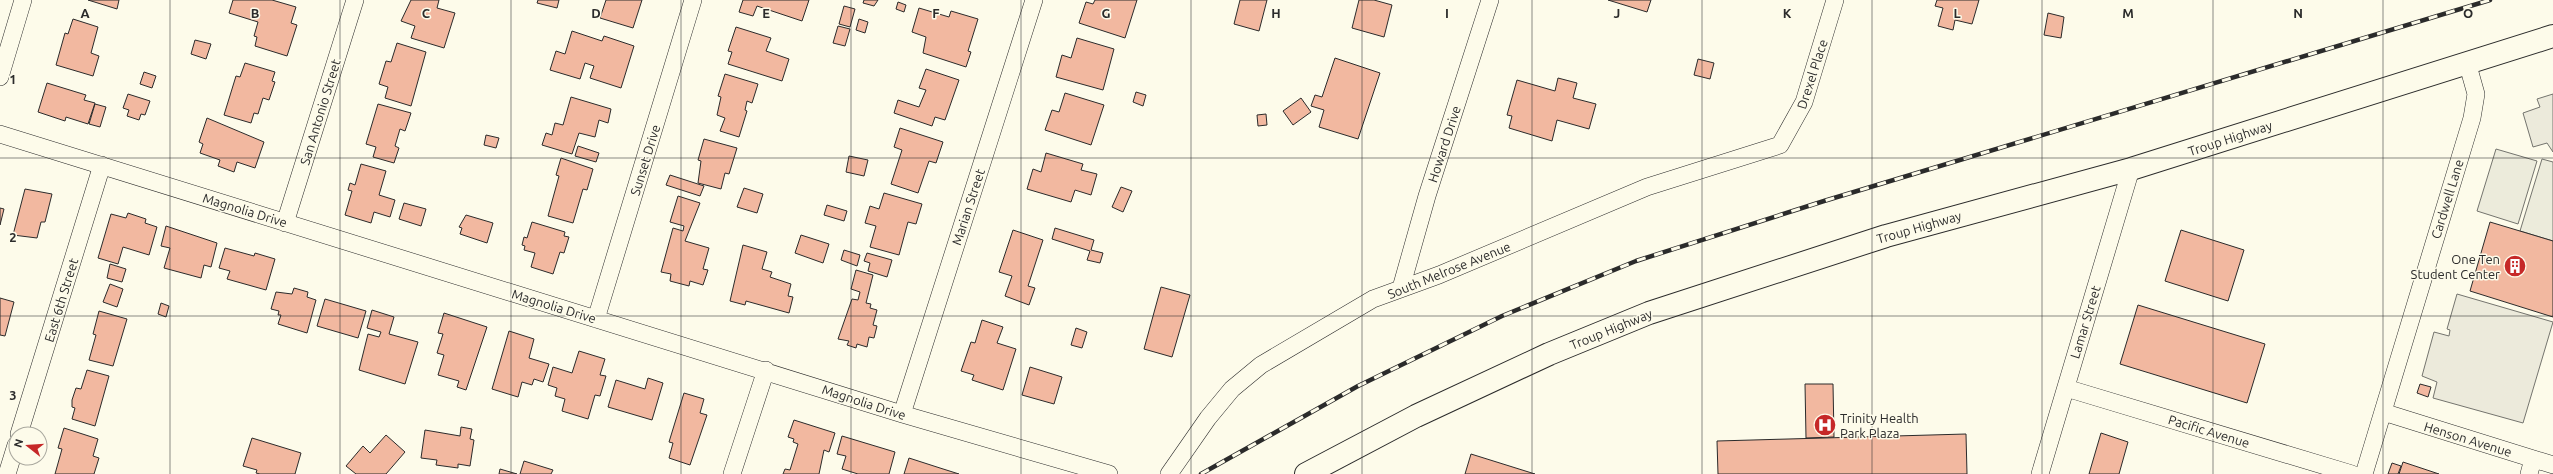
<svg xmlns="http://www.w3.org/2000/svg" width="2553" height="474" font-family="Ubuntu,sans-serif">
  <rect width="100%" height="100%" fill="#fdfbea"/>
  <path fill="#ecebdb" stroke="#74746e" d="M2496,149L2537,161L2518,224L2477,211Z
    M2542,159L2553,162V241L2520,231Z"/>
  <path fill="#eceadb" stroke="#74746e" d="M2553,94V152L2547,143L2533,147L2523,113L2540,107L2537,99Z
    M2457,294L2553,322L2523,423L2433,398L2437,382L2422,376L2434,332L2449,336L2450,330L2447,329Z"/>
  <path fill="#f2b8a0" stroke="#2b2b2b" d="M88,0H119L117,9Z
    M233,0H272L296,7L291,23L297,25L287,56L255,46L257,37L254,36L258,22L229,13Z
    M411,0H439L437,8L455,13L444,48L411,38L415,26L401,21Z
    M538,0H559L557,8L537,3Z
    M606,0H642L633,28L600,18Z
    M743,0H809L802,21L757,6L753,16L739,12Z
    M864,0H878L874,6L863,3Z
    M1095,0H1137L1125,38L1079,23L1086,2L1093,4Z
    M1240,0H1267L1259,31L1234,24Z
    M1359,0H1374L1392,5L1384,37L1352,28Z
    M1608,0H1651L1647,12Z
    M1937,0H1979L1972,24L1955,20L1953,30L1938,26L1943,8L1935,6Z
    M898,2L906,5L904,12L896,9Z
    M844,6L855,9L850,27L839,24Z
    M919,8L949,17L951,11L978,19L968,51L971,52L966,67L923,53L926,37L912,32Z
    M2048,13L2064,17L2061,38L2044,35Z
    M73,19L98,27L91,53L99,56L93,76L56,65L65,33L68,34Z
    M859,19L868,22L865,33L856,30Z
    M838,26L850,29L845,46L833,43Z
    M736,27L771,38L766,51L789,59L782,81L728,64L732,52L728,51Z
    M572,31L602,41L604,36L634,46L621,88L590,78L594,66L585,63L580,79L550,70L556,51L565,54Z
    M1077,38L1114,49L1103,90L1056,77L1062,55L1071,58Z
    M195,40L211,44L206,59L191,54Z
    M397,43L426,52L411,106L385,98L388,87L379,84L386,61L391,62Z
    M1335,58L1380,73L1358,139L1319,127L1324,110L1311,106L1315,95L1322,97Z
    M1698,59L1714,63L1710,79L1694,75Z
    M245,63L275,72L272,81L275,82L269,100L263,98L258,114L254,113L251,123L224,115L236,76L240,77Z
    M926,69L959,80L945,120L935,117L932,126L894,113L898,100L919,107L926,90L919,88Z
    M144,72L156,76L152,88L140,84Z
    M725,74L758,84L752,103L747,101L745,110L747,111L739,137L720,131L725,118L717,115L721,97L718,96Z
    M1558,78L1577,83L1573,98L1596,104L1589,129L1557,120L1552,141L1509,128L1512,116L1507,115L1517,80L1555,91Z
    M47,83L86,95L84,100L95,103L88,124L66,117L65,121L38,112Z
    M1136,92L1146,95L1143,106L1133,102Z
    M1065,93L1104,105L1091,145L1045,130L1052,110L1059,112Z
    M128,94L150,101L145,115L141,114L139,120L127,116L129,110L123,108Z
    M571,97L611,109L608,123L599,120L595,137L579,133L572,154L542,145L546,133L552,135L555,123L563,125Z
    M1301,98L1311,112L1293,125L1283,111Z
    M95,104L106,107L100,127L89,124Z
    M378,104L411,113L405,131L400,129L395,146L399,148L394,163L373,157L376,147L366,144Z
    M1266,114L1267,125L1258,126L1257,115Z
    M207,118L264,142L255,168L237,162L234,172L218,166L220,160L200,153L203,144L199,142Z
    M900,128L943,142L936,163L929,161L918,193L891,184L902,150L894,147Z
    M486,135L499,138L496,148L484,145Z
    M704,139L737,148L729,174L725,173L721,189L698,183L701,161L698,160Z
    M578,146L599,153L596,162L575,156Z
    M1046,153L1083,164L1081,170L1097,174L1091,195L1075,190L1071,202L1027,189L1033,169L1041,172Z
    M849,156L868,160L864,176L846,172Z
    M561,158L593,169L587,190L583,189L573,223L548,216L559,176L556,175Z
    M361,164L386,171L379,195L395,200L390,217L374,212L371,223L345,215L352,191L348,190L350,183L355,185Z
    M670,175L704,186L700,196L666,185Z
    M1121,187L1132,191L1123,212L1112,207Z
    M744,188L763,194L757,213L737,207Z
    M25,189L52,194L45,222H41L37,238L13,235Z
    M884,193L922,204L916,224L908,222L899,255L870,247L876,226L865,223L870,206L879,209Z
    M678,196L700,203L685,241L709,248L703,269L708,270L703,285L690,281L689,286L670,281L671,274L661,272L673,228L683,231L684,226L670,222Z
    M404,203L426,209L421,226L399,219Z
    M827,205L847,211L844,221L824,215Z
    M0,208L4,209L0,225Z
    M128,213L146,219L145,223L157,227L149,255L123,247L118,264L98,258L111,214L126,218Z
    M466,215L493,223L487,243L460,234L462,228L459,227Z
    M532,222L565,232L564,236L569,237L564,253L560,252L553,274L531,267L535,253L524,250L525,246L522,245L524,237L527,238Z
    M2490,222L2553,241V317L2470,291Z
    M166,226L217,243L211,267L204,265L201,278L164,268L170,248L161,246Z
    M1055,228L1094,240L1091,250L1103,253L1100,263L1087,260L1090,251L1052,239Z
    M1013,230L1043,240L1028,286L1035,288L1029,305L1005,296L1012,276L999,272Z
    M2181,230L2244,250L2228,301L2165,281Z
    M801,235L829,244L823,263L795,253Z
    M743,245L767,252L762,269L772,272L770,277L791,284L788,296L793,297L789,313L746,301L745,305L730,301Z
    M225,248L254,256L255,253L275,259L266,290L227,279L230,271L219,268Z
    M844,250L860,255L857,266L841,260Z
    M867,253L892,260L887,277L868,271L870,263L864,261Z
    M110,264L126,269L122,282L107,278Z
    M856,270L873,275L866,303L871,304L870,308L877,310L873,325L877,326L874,338L869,337L867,347L857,344L856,348L847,345L849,341L838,339L852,299L858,300L860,292L851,289Z
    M110,284L123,289L117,307L103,302Z
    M1161,287L1190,295L1172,357L1144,349Z
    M294,288L308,292L307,297L316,300L307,333L278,324L281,315H278L279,311L271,309L276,292L292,294Z
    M0,298L14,302L5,336L0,335Z
    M325,299L366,311L358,338L317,326Z
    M161,303L169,306L166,317L158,314Z
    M2138,305L2265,344L2247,403L2120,364Z
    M372,310L394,317L389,334L418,342L405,384L359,370L368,334L379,337L381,332L367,328Z
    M99,311L127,319L113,366L89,360L96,335L93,334Z
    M444,313L487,327L466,390L457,387L459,381L438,375L444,355L437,353L443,334L438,333Z
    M982,320L1003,327L997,343L1016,349L1003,390L972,380L974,375L961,371L971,342L975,343Z
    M1076,328L1087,332L1082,348L1071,345Z
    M509,331L534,339L529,358L549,364L543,382L534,379L532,385L522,382L518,397L492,389Z
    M579,351L605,359L600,375L606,376L600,396L595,395L588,419L562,411L565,399L555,396L557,388L548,385L553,367L572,373Z
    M1030,367L1062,377L1054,404L1022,395Z
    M87,370L109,376L95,426L72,419L75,408L72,407V400L76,388L81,389Z
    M648,378L663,383L652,420L608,407L616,380L645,389Z
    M1805,384H1833L1834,437L1806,438Z
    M2420,384L2431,387L2428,397L2417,393Z
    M684,393L704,399L700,413L707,415L690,465L669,458L673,443L669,442Z
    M794,420L835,433L829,452L824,450L819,474H783L785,469L790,470L798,444L793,442L794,439L788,437Z
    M461,427L472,429L470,439L474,440L470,466L458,464V468L436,465L437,460L421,458L425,430L460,436Z
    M64,428L98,439L93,456L99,458L94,474H55L62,449L58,448Z
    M2101,433L2128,442L2119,474H2089Z
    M1966,434L1967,474H1718L1717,441Z
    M386,435L405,452L386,474H356L346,466L363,446L370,453Z
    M842,436L895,452L889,474H858L842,469L846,456L837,454Z
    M252,438L301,453L295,474H260L256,473L257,470L243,466Z
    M1471,454L1535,474H1465Z
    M909,458L940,468L959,474H904Z
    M524,461L553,470L551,474H520Z
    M2403,462L2439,474H2399Z
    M2392,463L2401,466L2398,474H2388Z
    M500,469L517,474H499Z"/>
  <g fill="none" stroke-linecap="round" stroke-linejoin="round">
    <g stroke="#2b2b2b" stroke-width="18">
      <path id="minor" d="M0,77L23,0
        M0,134L902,414L1109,474
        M285,223L355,0
        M1401,288L1427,196L1490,0
        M596,319L693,0
        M2066,388L2352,474
        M2383,412L2553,465
        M902,414L1034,0
        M19,434L102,165
        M7,474L16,445
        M732,474L766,370
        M1169,474L1208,418L1232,389L1261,365L1373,299L1439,275L1647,187L1780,145L1804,102L1835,0
        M2040,474L2131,169
        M2364,474L2472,118L2476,94L2467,62
        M2529,474L2533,459"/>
    </g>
    <g stroke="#2b2b2b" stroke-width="24">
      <path id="primary" d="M1306,474L1416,416L1549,354L1649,313L1886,236L2131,169L2553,36"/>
    </g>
    <use href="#minor" stroke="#fdfbea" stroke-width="17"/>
    <use href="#primary" stroke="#fdfbea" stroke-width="22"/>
    <g stroke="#2b2b2b" stroke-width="4.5">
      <path id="rail" d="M1201,474L1358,386L1502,316L1636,261L1824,201L2490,0"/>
    </g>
    <use href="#rail" stroke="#fdfbea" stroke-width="3" stroke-dasharray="9" stroke-linecap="butt"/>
  </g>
  <path fill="none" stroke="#2b2b2b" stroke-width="1" stroke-opacity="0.55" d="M170,0V474M340,0V474M511,0V474M681,0V474M851,0V474M1021,0V474M1191,0V474M1362,0V474M1532,0V474M1702,0V474M1872,0V474M2042,0V474M2213,0V474M2383,0V474M0,158H2553M0,316H2553"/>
  <defs>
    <g id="building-disc" transform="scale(1.15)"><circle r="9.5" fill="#c62828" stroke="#fdfbea"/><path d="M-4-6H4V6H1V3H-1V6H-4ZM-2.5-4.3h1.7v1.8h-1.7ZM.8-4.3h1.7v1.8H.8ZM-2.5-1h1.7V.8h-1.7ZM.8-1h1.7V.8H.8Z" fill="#fff"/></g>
    <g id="hospital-disc" transform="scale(1.15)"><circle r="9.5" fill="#c62828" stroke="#fdfbea"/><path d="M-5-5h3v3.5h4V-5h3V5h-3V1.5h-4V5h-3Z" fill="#fff"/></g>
  </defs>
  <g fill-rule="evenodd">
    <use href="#building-disc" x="2515" y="266"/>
    <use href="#hospital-disc" x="1825" y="425"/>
  </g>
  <g text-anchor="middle" stroke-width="3" stroke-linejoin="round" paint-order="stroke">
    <g font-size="13" fill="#2b2b2b" stroke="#fdfbea">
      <text transform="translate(1812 74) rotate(-72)" y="5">Drexel Place</text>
      <text transform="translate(320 112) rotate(-73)" y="5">San Antonio Street</text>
      <text transform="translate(2230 138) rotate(-18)" y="5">Troup Highway</text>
      <text transform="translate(1444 144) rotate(-72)" y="5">Howard Drive</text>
      <text transform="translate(645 160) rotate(-73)" y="5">Sunset Drive</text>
      <text transform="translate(2447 199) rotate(-73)" y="5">Cardwell Lane</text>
      <text transform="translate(968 207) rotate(-72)" y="5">Marian Street</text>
      <text transform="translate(245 210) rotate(17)" y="5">Magnolia Drive</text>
      <text transform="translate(1919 227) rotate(-16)" y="5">Troup Highway</text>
      <text transform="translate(1449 270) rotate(-22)" y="5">South Melrose Avenue</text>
      <text transform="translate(61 300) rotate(-73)" y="5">East 6th Street</text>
      <text transform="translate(554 306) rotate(17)" y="5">Magnolia Drive</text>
      <text transform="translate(2085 322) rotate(-73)" y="5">Lamar Street</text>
      <text transform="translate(1611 329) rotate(-22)" y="5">Troup Highway</text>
      <text transform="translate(864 402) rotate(18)" y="5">Magnolia Drive</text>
      <text transform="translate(2209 431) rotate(17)" y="5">Pacific Avenue</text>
      <text transform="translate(2468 439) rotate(17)" y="5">Henson Avenue</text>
    </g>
    <g font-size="13" fill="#2b2b2b" stroke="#fdfbea" text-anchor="end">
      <text x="2500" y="264">One Ten<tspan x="2500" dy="15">Student Center</tspan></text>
      <text x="1840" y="423" text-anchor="start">Trinity Health<tspan x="1840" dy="15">Park Plaza</tspan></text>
    </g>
  </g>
  <g font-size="13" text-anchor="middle" font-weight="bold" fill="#2b2b2b" stroke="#fdfbea" stroke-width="3" stroke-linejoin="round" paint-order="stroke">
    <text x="85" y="18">A</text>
    <text x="255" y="18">B</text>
    <text x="426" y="18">C</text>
    <text x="596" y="18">D</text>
    <text x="766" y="18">E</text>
    <text x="936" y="18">F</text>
    <text x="1106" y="18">G</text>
    <text x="1276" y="18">H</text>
    <text x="1447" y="18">I</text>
    <text x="1617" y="18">J</text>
    <text x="1787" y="18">K</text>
    <text x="1957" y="18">L</text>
    <text x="2128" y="18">M</text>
    <text x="2298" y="18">N</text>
    <text x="2468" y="18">O</text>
    <text x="13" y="84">1</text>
    <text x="13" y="242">2</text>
    <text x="13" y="400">3</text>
  </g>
  <g transform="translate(28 446) rotate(287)"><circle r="19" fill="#fdfbea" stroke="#a9a89e"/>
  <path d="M0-3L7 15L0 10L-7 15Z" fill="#c62828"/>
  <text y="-6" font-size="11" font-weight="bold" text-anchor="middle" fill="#2b2b2b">N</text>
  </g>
</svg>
